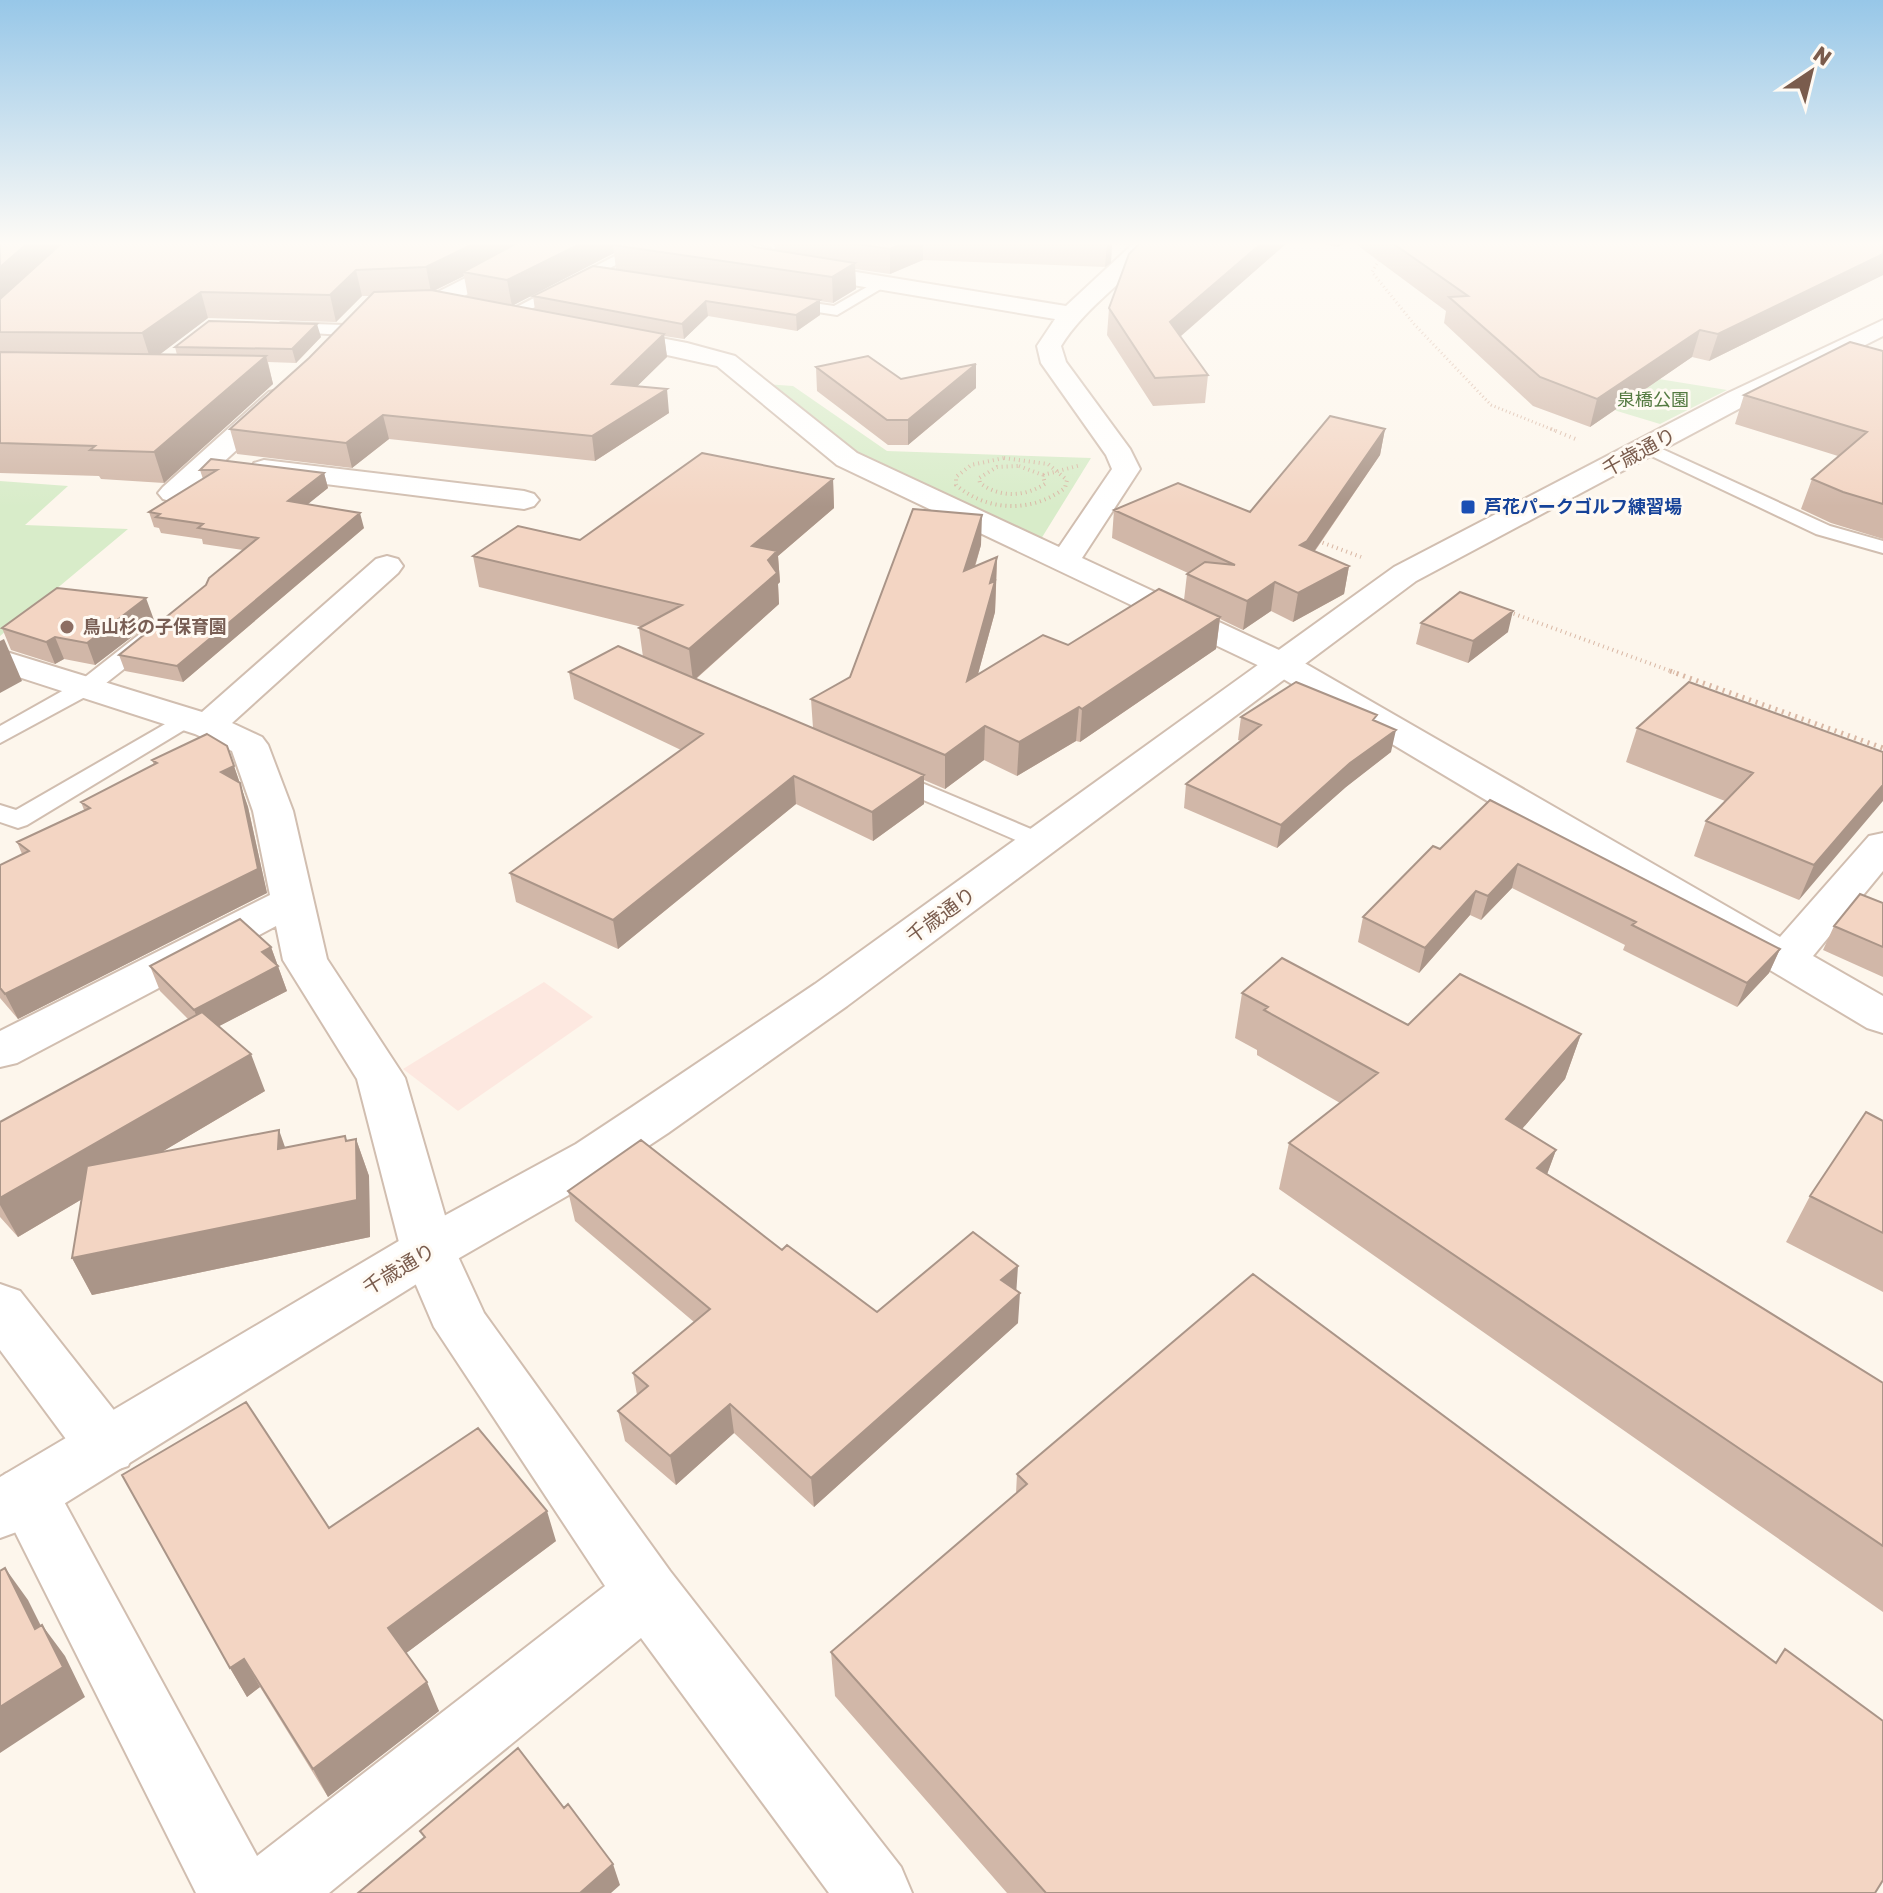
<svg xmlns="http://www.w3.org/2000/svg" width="1883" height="1893" font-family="Rubik,'Noto Sans JP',sans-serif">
  <rect width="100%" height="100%" fill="#fdf6ec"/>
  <path fill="#fde8e0" d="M544,982L593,1017L458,1111L403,1069Z"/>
  <path fill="#d8ecc9" d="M1609,371L1727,390L1660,424L1617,411L1584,390Z
    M765,384L793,386L887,451L1091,458L1041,539L855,454Z
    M0,481L68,486L25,525L128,529L0,636Z"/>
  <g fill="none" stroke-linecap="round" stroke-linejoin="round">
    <g stroke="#d1beb0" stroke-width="4">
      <path id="service" d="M642,242H660L514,318L509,320L501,315Z
        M879,280L886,284L884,287L837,315L785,307L778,303L785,299L834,306Z
        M281,323L345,325L353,330L345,335L276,331L273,328Z
        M1649,443L1830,526L1883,541V553L1816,534L1643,452L1640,448L1643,444Z
        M149,632L157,633L160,638L157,643L96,691L0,743V726L80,681L141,633Z
        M186,712L194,714L198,719L194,724L27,825L18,828L0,822V805L16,810Z
        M891,770L1050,837L1054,842L1050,847H1032L882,782L879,777L882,772Z"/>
    </g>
    <g stroke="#d1beb0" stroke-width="4">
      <path id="minor" d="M537,242H564L444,307H428L424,302L428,297Z
        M703,242H743L770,248L773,253L770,258L1066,306L1135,242H1156C1129,281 1086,305 1061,346L1066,362L1130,449L1140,469L1082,558L1294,657L1780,937L1869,836L1883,833V871L1813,956L1883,996V1033L1867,1028L1270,671L837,465L717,366L599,340L596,335L599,330L608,328L687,343L735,356L857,453L1059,547L1112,469L1106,455L1041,363L1037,346L1055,319L757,269L746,262L749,257L705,247Z
        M278,390L287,392L291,398L287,404L183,499L173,502L163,499L158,493L163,487L269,392Z
        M264,460L524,491L534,494L539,500L534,506L524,509L254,475L250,469L254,463Z
        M387,556L398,559L403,566L398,573L232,723L262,737L268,745L293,811L327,959L405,1078L455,1250L484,1313L670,1571L901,1867L912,1893H829L641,1638L329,1893H196L0,1502V1486L5,1474L27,1466L49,1474L257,1856L605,1586L434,1327L401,1250L357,1079L283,960L276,926L17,1063L0,1067V1031L270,895L253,811L232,751L195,734L0,671V650L202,712L376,559Z
        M0,1284L20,1291L128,1428L137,1447L128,1466L107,1473L86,1466L0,1350Z"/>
    </g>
    <g stroke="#d1beb0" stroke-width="4">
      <path id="tertiary" d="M1883,320V336L1746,405L1416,581L847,1006L668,1133L612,1170L447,1265L22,1530L0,1538V1477L409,1235L576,1144L632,1107L815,984L1394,567L1728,393Z"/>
    </g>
    <path stroke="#d9b8a5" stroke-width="3" stroke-dasharray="1 3" stroke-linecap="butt" d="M1381,257L1372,272L1414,324L1491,405L1556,431"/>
    <path stroke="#d9b8a5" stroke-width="4" stroke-dasharray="1 4" stroke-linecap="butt" d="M1551,429L1578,440
      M1004,458L1048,464L1067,480L1065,488C1032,513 987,512 956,485V477L971,465Z
      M1019,466L1043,475L1045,484C1024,497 1000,498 980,483L979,478L997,467Z
      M1043,475L1081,465
      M1318,541L1361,557
      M1509,612L1676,673"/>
    <path stroke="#d9b8a5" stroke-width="5" stroke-dasharray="2 5" stroke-linecap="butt" d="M1670,671L1883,748"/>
    <use href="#service" fill="#fff" fill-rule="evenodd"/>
    <use href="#minor" fill="#fff" fill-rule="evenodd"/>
    <use href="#tertiary" fill="#fff" fill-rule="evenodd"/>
  </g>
  <path fill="#d1b7a8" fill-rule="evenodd" d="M0,242H747L755,247L775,250L774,242H1131L1129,245L1112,244L1111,263L1105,267L923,260L890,274L855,269L856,289L833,303L820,301V315L797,331L708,316L684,339L664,336L667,357L637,386L669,413L595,461L389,439L352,468L237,454L230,429L309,358L370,296H362L336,322L208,318L159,355H177L175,347L321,337L296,363L268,362L273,384L164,483L101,479L99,476L0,473ZM614,253L616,269L533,296L535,310L513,305ZM464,276L468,297L434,291Z
    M1288,242L1180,337L1208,375L1205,403L1153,406L1107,335L1109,308Z
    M1314,242H1347L1337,247Z
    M1353,242H1883V275L1709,361L1692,357L1590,427L1533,406L1444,323L1446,311Z
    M1883,351V539L1831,523L1801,509L1812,479L1838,456L1735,424L1744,395Z
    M976,364V388L908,445H888L817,391L816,367L901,379Z
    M1385,429L1380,455L1315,551L1349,566L1344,594L1293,622L1271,611L1243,630L1220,619L1216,649L1080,742L1076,741L1017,776L984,760L945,789L924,780V804L873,841L796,804L618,949L516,902L510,873L681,750L574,699L569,672L643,657L639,628L642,627L479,587L473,556L580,540L833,479L834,508L778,556L780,582L778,584L779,604L696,679L813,728L811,699L850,677L981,545L975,567L997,557L996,588L995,612L978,674L1068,645L1184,600L1187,574L1188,573L1112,538L1114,510L1250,512Z
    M200,470L324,473L328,488L307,504L364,528L183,682L125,671L119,655L206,585L243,550L203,544L202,539L161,533L159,528L154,527L149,512L203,479Z
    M154,620L95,665L64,659L55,664L11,650L2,628Z
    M1421,623L1508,632L1468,663L1416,644Z
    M1241,717L1376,722L1391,752L1346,787L1277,848L1184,808L1186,784L1241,741L1238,740Z
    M1637,728L1883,752L1799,900L1694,856L1706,821L1725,801L1626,762Z
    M227,746L248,807L267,893L18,1019L0,998V865L22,854L17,842L84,810L81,802L154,765L152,760Z
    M1490,800L1780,949L1769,973L1737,1007L1623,950L1625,945L1512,888L1481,920L1470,915L1419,973L1358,942L1363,917L1440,849Z
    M1883,903V977L1823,950L1834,926Z
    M271,947L287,991L219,1026L265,1091L160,1153L285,1148L356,1139L369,1176L370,1237L92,1295L72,1258L82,1199L18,1237L0,1217V1122L188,1019L160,991L150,966Z
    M1242,993L1408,1025L1581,1034L1565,1079L1522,1129L1556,1150L1547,1174L1883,1383V1612L1279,1189L1289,1143L1340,1103L1257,1055V1050L1235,1038Z
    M1883,1121V1292L1786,1242L1810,1196Z
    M568,1191L782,1250L877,1312L1017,1291L1018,1323L814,1507L734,1433L676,1485L625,1441L618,1411L637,1395L633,1373L694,1322L575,1221Z
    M1017,1474L1875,1893H1007L835,1696L831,1652L1016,1493Z
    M329,1528L556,1541L406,1653L439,1711L328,1797L260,1687L247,1697L230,1668Z"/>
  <path fill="#aa9588" d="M29,242H65L0,301V267Z
    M477,242H530L463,272L464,276L431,292L426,267Z
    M584,242H636L613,245L614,253L512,306L507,280Z
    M906,242H923V260L890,274V249Z
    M1107,242H1112L1111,263L1105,267Z
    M1263,242H1288L1167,348L1170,322Z
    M1337,242H1347L1337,247Z
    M1883,254V275L1709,361L1718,334Z
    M855,263L856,289L833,303L832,277Z
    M356,270L362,296L336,322L330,295Z
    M201,292L208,318L151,361L142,333Z
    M820,300V315L797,331L796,315Z
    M706,301L708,316L684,339L682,324Z
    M317,324L321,337L296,363L292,349Z
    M1700,330L1692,357L1590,427L1597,399Z
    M664,334L667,357L615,408L612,384Z
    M266,356L273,384L164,483L154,452Z
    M976,364V388L908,445V420Z
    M667,389L669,413L595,461L592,436Z
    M383,415L389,439L352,468L346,443Z
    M1385,429L1380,455L1302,569L1300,545Z
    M324,473L328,488L292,517L288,501Z
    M833,479L834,508L778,556L780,582L778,584L779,604L693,681L689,649L752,546Z
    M360,513L364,528L183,682L177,666Z
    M982,515L981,545L964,602V571Z
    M997,557L995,612L967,714V681Z
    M1349,566L1344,594L1293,622L1298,593Z
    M1275,582L1271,611L1243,630L1247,601Z
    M146,598L154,620L95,665L87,643Z
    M1513,611L1508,632L1468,663L1473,641Z
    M1220,617L1216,649L1080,742L1082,709Z
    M55,637L64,659L55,664L46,642Z
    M4,639L22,681L0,693V641Z
    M1079,707L1076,741L1017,776L1019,742Z
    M985,726L984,760L945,789V755Z
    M1396,730L1391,752L1346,787L1277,848L1281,825L1350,763Z
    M234,766L248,807L267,893L18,1019L5,994L221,772Z
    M924,775V804L873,841L872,812Z
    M794,776L796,804L618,949L613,920Z
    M1883,785V801L1799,900L1814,865Z
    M1518,864L1512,888L1481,920L1488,896Z
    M1476,891L1470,915L1419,973L1425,948Z
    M271,947L287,991L204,1034L194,1010L262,952Z
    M1780,949L1769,973L1737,1007L1747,983Z
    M1581,1034L1565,1079L1491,1165L1506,1119Z
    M251,1054L265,1091L18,1237L0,1205V1198Z
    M279,1130L292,1167L278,1149Z
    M345,1136L357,1170L356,1139L369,1176L370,1237L92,1295L72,1258L346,1141Z
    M1556,1150L1539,1196L1537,1168Z
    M1018,1266L1016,1296L1001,1280Z
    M1020,1293L1018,1323L814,1507L811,1478Z
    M730,1404L734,1433L676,1485L670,1456Z
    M547,1511L556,1541L401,1657L388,1628Z
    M5,1568L28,1600L58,1660L35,1629Z
    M42,1625L65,1656L85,1697L0,1753V1707Z
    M244,1659L260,1687L247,1697L230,1668Z
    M427,1682L439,1711L328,1797L313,1769Z
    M613,1864L620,1885L611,1893H580Z"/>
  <path fill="#f3d5c3" stroke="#aa9588" stroke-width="2" d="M0,242H29L0,267Z
    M63,242H477L426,267L356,270L330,295L201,292L142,333L0,332V299Z
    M519,242H584L507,280L463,272Z
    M617,242H747L755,247L855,263L832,277L613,245Z
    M844,242H906L890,249Z
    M1141,242H1263L1170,322L1208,375L1155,378L1109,308L1129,254Z
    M1391,242H1883V254L1718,334L1700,330L1597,399L1540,377L1449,297L1468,296Z
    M593,266L820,300L796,315L706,301L682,324L533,296Z
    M431,290L664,334L612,384L667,389L592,436L383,415L346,443L230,429L309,358L374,292Z
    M209,321L317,324L292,349L175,347Z
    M1850,342L1883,351V504L1843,492L1812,479L1867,432L1744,395Z
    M0,352L266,356L154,452L90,450L95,446L0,443Z
    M868,356L901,379L976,364L908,420H887L816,367Z
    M1330,416L1385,429L1307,541L1300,545L1349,566L1298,593L1275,582L1247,601L1187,574L1205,562L1235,565L1114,510L1178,483L1250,512Z
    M702,453L833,479L752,546L777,551L768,560L777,573L689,649L639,628L682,605L473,556L518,526L580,540Z
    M211,459L324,473L288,501L360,513L177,666L119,655L206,585L209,578L258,538L198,528L203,524L156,517L160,514L149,512L217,470H200Z
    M913,509L982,515L964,571L997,557L990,583L995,581L967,681L1043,635L1068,645L1159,589L1220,617L1082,709L1079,707L1019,742L985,726L945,755L811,699L850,677Z
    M57,588L146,598L87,643L55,637L46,642L2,628Z
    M1460,592L1513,611L1473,641L1421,623Z
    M618,646L924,775L872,812L794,776L613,920L510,873L703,734L569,672Z
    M1296,682L1377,715L1373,720L1396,730L1350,763L1281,825L1186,784L1261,725L1241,717Z
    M1689,682L1883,752V785L1814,865L1706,821L1753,773L1637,728Z
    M207,734L227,746L234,766L221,772L240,783L258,869L5,994L0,988V865L29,851L17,842L90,808L81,802L157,763L152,760Z
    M1490,800L1780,949L1747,983L1632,925L1636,922L1518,864L1488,896L1476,891L1425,948L1363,917L1433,846L1440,849Z
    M1860,894L1883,903V947L1834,926Z
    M240,919L271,947L262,952L278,966L194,1010L150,966Z
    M1282,958L1408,1025L1460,974L1581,1034L1506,1119L1556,1150L1537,1168L1883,1383V1546L1289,1143L1378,1073L1264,1010L1268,1007L1242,993Z
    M202,1012L251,1054L0,1198V1122Z
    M1866,1112L1883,1121V1233L1810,1196Z
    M279,1130L278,1149L345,1136L346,1141L356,1139L357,1200L72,1258L87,1166Z
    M641,1140L782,1250L787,1245L877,1312L973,1232L1018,1266L1001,1280L1020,1293L811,1478L730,1404L670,1456L618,1411L648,1386L633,1373L710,1309L568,1191Z
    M1253,1274L1776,1663L1785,1649L1883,1721V1880L1875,1893H1046L831,1652L1027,1484L1017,1474Z
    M246,1402L329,1528L478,1428L547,1511L388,1628L427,1682L313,1769L244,1659L230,1668L122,1475Z
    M5,1568L35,1629L42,1625L63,1667L0,1707V1571Z
    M518,1748L564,1808L568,1804L613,1864L580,1893H358L425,1837L420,1831Z"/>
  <linearGradient id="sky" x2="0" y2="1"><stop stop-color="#97c7e8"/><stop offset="0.48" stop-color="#fefbf6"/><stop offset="1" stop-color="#fefbf6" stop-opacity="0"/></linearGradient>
  <rect width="1883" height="507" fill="url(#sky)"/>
  <rect fill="#1a4fb4" stroke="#fffaf3" stroke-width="3" x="1460" y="499" width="16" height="16" rx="4"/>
  <circle fill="#8d6e63" stroke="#fffaf3" stroke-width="3" cx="67" cy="627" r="8"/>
  <g text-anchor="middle" stroke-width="6" stroke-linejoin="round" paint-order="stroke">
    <g font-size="18" fill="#537a41" stroke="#fffaf3">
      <text x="1653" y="406">泉橋公園</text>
    </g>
    <g font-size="18" font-weight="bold" fill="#164399" stroke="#fffaf3" text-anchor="start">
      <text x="1484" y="513">芦花パークゴルフ練習場</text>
    </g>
    <g font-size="18" font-weight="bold" fill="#785e54" stroke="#fffaf3" text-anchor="start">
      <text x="83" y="633">鳥山杉の子保育園</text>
    </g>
    <g font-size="20" fill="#7a5c4d" stroke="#fffaf3">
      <text transform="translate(1639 452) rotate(-28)" y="7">千歳通り</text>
      <text transform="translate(941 915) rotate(-36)" y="7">千歳通り</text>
      <text transform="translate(399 1269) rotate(-31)" y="7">千歳通り</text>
    </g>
  </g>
  <g transform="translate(1811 72) rotate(35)" stroke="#fffaf3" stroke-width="6" paint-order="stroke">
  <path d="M0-6L14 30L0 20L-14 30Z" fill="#7a5c4d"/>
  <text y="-12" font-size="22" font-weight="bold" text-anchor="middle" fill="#7a5c4d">N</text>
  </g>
</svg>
